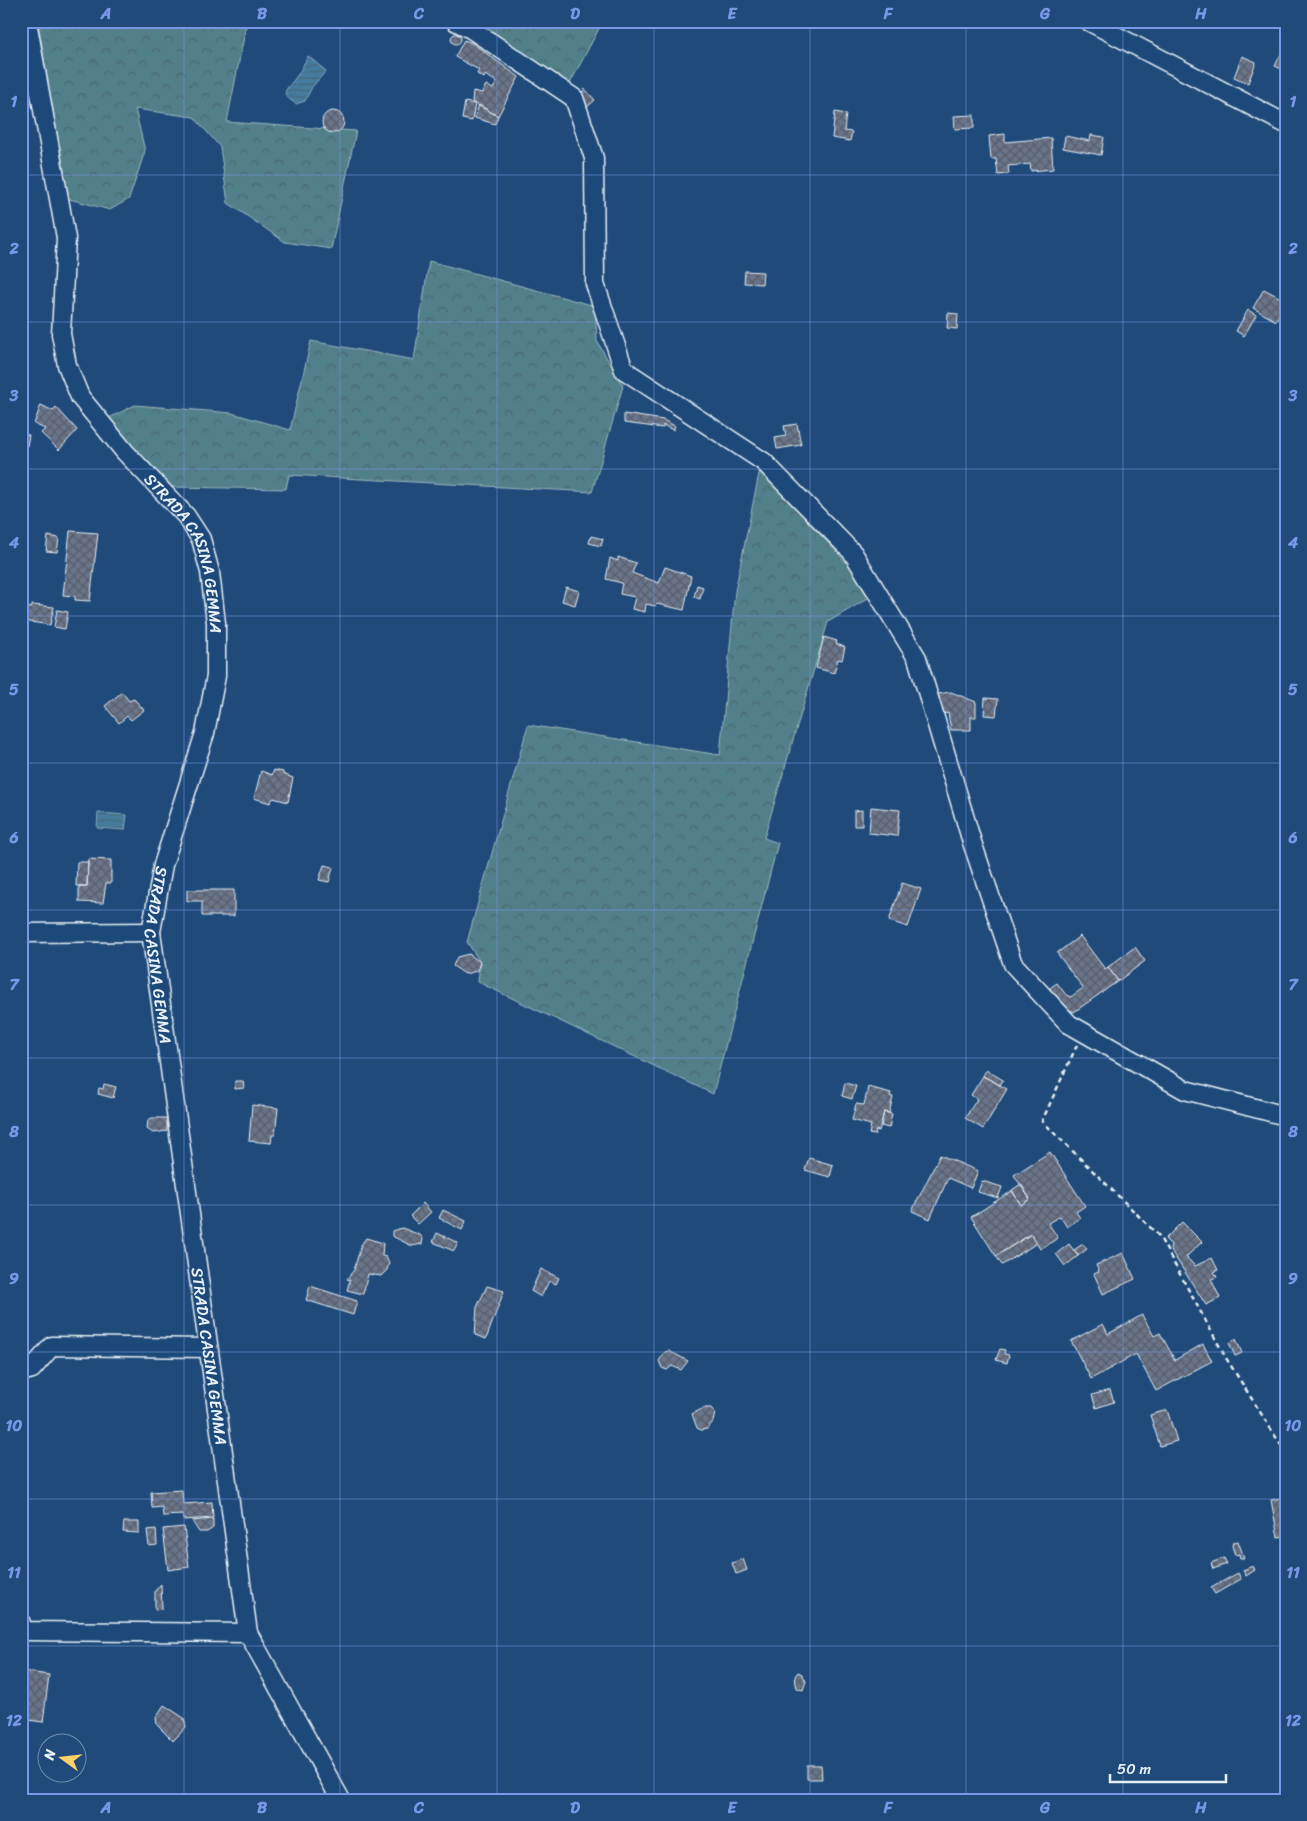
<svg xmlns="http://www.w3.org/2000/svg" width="1307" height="1821" font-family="Sriracha,sans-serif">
  <defs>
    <pattern id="forest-crowns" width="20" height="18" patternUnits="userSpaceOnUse" patternTransform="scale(1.25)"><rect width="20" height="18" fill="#51808a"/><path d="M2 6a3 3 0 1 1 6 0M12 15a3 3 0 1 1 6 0" fill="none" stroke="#4c676d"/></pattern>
    <pattern id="water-rules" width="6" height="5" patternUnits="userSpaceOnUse" patternTransform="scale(1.25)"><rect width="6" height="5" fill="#447c9e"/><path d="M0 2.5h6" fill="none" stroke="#456578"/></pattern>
    <pattern id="building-cross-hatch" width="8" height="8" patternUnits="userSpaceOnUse" patternTransform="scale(1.25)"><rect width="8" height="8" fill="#6b748a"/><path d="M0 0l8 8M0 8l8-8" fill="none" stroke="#585e6a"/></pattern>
  </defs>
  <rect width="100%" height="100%" fill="#1f4a7a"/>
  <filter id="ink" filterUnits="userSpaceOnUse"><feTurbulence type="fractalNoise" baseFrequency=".02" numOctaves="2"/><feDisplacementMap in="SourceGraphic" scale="10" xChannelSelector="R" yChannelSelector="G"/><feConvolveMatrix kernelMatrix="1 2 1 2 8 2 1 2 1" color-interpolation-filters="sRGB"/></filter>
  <g filter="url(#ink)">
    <path fill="url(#forest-crowns)" stroke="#9cb8c1" d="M38,21H247L227,122L356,131L331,249L285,242L228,203L220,147L194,117L135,109L145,151L129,199L110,210L66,198Z
      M473,21H603L566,91Z
      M429,261L595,306L597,341L623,386L592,492L289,475L286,489L170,487L107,419L135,405L232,413L290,430L311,341L414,360Z
      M760,469L875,594L828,622L764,838L778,843L713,1094L478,982L480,962L467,942L528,725L720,755L735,591Z"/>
    <path fill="url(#water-rules)" stroke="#86abc2" d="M308,56L326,71L312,87L305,101L296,104C278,92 286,91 296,77C301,71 304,63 308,56Z
      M98,813L127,815L125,830L97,828Z"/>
    <path fill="url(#building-cross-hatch)" stroke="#e8f1f8" d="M451 39a5 5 0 1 1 10 0a5 5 0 1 1-10 0Z
      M464,40L472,43L519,77L498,116L472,102L473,91L482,93L486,85L493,89L497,82L485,75L484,78L477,74L479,70L455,57Z
      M1283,50L1286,51V71L1275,66Z
      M1242,56L1256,62L1248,83L1234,77Z
      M585,89L595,100L586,108L577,97Z
      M465,102L475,104L472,121L462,119Z
      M479,105L498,116L495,124L475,118Z
      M322 122a11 11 0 1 1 22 0a11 11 0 1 1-22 0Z
      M835,112L846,114L844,131L852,132L850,141L832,138Z
      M974,115V128L955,129L954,116Z
      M1005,134V142L1051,138L1053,169L1031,171L1030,164L1008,166L1009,174L998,175L996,159H991L989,136Z
      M1091,135L1104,137L1101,155L1063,148L1065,136L1090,141Z
      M745,271L763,272L762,284L744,283Z
      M1264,289L1286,301L1276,321L1253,308Z
      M1248,310L1256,315L1244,336L1236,331Z
      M948,313L958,314L957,329L947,328Z
      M41,405L53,411L56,407L77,430L59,450L41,433L45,429L34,424Z
      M624,414L663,420L675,426L673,430L663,425V428L624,423Z
      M797,424L801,445L777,449L775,438L786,436L784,426Z
      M22,434L29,435L27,446L21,445Z
      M70,531L98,533L90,601L75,600V596L63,595Z
      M48,536L59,538L57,552L46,551Z
      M591,536L603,539L601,546L589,543Z
      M618,557L636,563L632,573L659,583L665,567L691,576L684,610L657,604L655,606L646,604L645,612L632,609L635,597L620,594L622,583L606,579L610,558L618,561Z
      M697,585L703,587L700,599L694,597Z
      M566,587L579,591L575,605L562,601Z
      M32,605L54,607L50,625L24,621L26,607L32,608Z
      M57,610L68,612L65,629L54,627Z
      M824,637L837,641L836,644L845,647L842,660L838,659L834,673L816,668Z
      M122,692L129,701L134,699L144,710L131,720L127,716L119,723L105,706Z
      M951,692L976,702V717H971V730H951L948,713L942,714L938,694Z
      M985,698L998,699L996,716L984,715Z
      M274,770L283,772V774L293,778L288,802L273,798L270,803L254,798L261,771L272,775Z
      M871,807L900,810L897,836L869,833Z
      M862,810V826H854V811Z
      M88,859L111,860V883H106L103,903L79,902V886H87Z
      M77,862H88L87,886H76Z
      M324,865L333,867L329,882L319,880Z
      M902,883L921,889L908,927L889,921Z
      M187,890H234V916H202V901H187Z
      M1080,936L1105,969L1108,967L1118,981L1074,1012L1058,1004L1051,994L1050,988L1057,983L1066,995L1071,997L1083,988L1057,953Z
      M1135,947L1145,961L1118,981L1108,967Z
      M469,954L480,962L477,971L465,974L453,966L457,957Z
      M986,1070L1003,1080L1000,1085L983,1076Z
      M983,1076L1007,1089L983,1129L965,1118L977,1099L971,1095Z
      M235,1081H243L244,1088L235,1089Z
      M845,1083L856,1086L852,1099L842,1096Z
      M104,1084L116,1087L113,1098L98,1094L99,1088L103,1089Z
      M868,1087L891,1093L890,1096L893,1097L889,1113L884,1112L879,1131L876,1130L875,1135L869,1134L871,1125L852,1120L856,1104L864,1105Z
      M252,1105L278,1108L275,1135H272L271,1143L249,1141Z
      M884,1112L892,1114L889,1128L881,1126Z
      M152,1118H167V1131L153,1133L147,1129L148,1120Z
      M1050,1152L1085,1206L1076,1212L1080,1218L1067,1227L1060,1216L1048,1223L1058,1238L1040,1249L1031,1234L996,1256L971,1217L1012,1191L1021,1205L1030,1199L1014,1175Z
      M940,1155L978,1171L971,1188L948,1178L930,1219L912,1211Z
      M809,1158L833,1165L830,1177L805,1170Z
      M982,1181L1002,1187L998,1198L978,1192Z
      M1021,1184L1030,1199L1021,1205L1012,1190Z
      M423,1203L431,1212L418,1224L410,1216Z
      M443,1210L466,1221L462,1230L439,1218Z
      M1182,1222L1202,1242L1186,1257L1195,1266L1212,1258L1218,1270L1214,1272L1217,1277L1211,1279L1220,1298L1206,1305L1170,1249L1171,1245L1165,1239Z
      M402,1228L420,1235L423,1238L422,1244L412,1246L392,1236V1231Z
      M437,1233L458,1243L454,1251L433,1242Z
      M1031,1234L1037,1243L1002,1265L996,1256Z
      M366,1238L383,1243L382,1256L386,1257L389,1263L387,1270L381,1276L368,1274L363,1294L347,1290L350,1280L347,1279L354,1270L361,1245Z
      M1069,1244L1078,1256L1065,1266L1056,1254Z
      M1083,1244L1087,1249L1078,1256L1074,1250Z
      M1123,1253L1135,1279L1103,1294L1094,1274L1099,1272L1096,1265Z
      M541,1269L559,1278L556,1284L549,1281L541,1297L531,1291Z
      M310,1286L357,1301L353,1315L306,1300Z
      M487,1286L504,1291L486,1339L475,1335L477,1307Z
      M1142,1315L1154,1336L1160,1333L1175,1360L1203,1344L1212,1361L1156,1391L1136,1354L1091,1379L1071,1341L1103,1324L1108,1334Z
      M1236,1339L1242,1353L1235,1356L1229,1343Z
      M21,1344H27L28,1361H21Z
      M1000,1349L1005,1350L1004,1354L1009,1355L1007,1363L996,1360Z
      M669,1351L688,1361L681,1370L672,1366L667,1370L662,1368L659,1361L665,1352Z
      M1110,1390L1114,1402L1096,1408L1092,1395Z
      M704,1408H711L715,1413L713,1422L707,1429L701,1430L697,1428L692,1414Z
      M1167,1410L1177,1441L1160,1446L1150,1415Z
      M182,1490L183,1504L212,1502L213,1518L183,1520V1515L163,1516L162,1507L152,1508L151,1492Z
      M1286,1497V1536L1278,1537L1271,1500Z
      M213,1519V1528L207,1532H199L192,1521Z
      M124,1522H139V1533L123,1532Z
      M184,1527L189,1567L168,1570L163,1529Z
      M156,1529L157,1545L149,1546L147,1530Z
      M1238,1541L1244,1558H1240L1239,1554L1235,1555L1232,1546L1233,1542Z
      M1224,1558L1227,1564L1213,1569L1211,1563Z
      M743,1559L747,1570L736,1574L732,1563Z
      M1253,1566L1255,1570L1246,1576L1243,1570Z
      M1238,1573L1241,1579L1215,1594L1211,1588Z
      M161,1584L162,1609L155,1610V1591Z
      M21,1671L49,1675L43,1722L21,1719Z
      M798,1672L802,1674L806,1681L803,1690L797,1688L796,1684L795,1676Z
      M164,1705L184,1718L186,1727L173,1741L157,1725L156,1717Z
      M807,1765H821L822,1779H807Z"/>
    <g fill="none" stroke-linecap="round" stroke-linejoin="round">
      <g stroke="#e8f1f8" stroke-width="21">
        <g id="minor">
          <path id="s1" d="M27,21L66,238L61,334L67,365L80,397L125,452L186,516L201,539L210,572L216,623V676L205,733L163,865L151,932L248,1633L341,1800"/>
          <path d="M455,21L471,29L574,98L594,158L595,284L624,370L764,462L853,553L917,658L972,842L1013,964L1069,1024L1185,1090L1286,1116"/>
          <path d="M1088,21L1286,124"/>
          <path d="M21,933L151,932"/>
          <path d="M21,1372L32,1369L52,1346L208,1348"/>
          <path d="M21,1623L23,1631L248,1633"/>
        </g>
      </g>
      <path stroke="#e8f1f8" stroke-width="2.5" stroke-dasharray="5 4" stroke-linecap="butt" d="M1077,1045L1042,1121L1159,1236L1226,1358L1286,1453"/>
      <use href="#minor" stroke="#1f4a7a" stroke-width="18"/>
    </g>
  </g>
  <path fill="none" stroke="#7897e6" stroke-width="1" stroke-opacity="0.55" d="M184,21V1800M340,21V1800M497,21V1800M654,21V1800M810,21V1800M966,21V1800M1123,21V1800M21,175H1286M21,322H1286M21,469H1286M21,616H1286M21,763H1286M21,910H1286M21,1058H1286M21,1205H1286M21,1352H1286M21,1499H1286M21,1646H1286"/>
  <g text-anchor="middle" stroke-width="4" stroke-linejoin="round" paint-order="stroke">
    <g font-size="16" fill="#e8f1f8" stroke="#1f4a7a">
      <text dy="6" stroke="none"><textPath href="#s1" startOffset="576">STRADA CASINA GEMMA</textPath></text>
      <text dy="6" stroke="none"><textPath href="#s1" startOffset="996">STRADA CASINA GEMMA</textPath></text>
      <text dy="6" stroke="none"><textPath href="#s1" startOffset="1401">STRADA CASINA GEMMA</textPath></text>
    </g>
  </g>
  <rect width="1307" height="1821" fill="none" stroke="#1f4a7a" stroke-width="55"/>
  <g transform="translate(62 1758) rotate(285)"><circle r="24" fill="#1f4a7a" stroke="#6f8dac"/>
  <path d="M0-4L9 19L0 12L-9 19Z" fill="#ffd166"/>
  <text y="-8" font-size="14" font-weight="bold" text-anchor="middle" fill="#e8f1f8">N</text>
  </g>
  <path d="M1110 1774v8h116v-8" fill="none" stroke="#e8f1f8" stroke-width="2.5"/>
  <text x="1117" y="1774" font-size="15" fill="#e8f1f8" stroke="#1f4a7a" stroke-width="4" paint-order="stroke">50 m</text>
  <rect x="28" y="28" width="1252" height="1766" fill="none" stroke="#7897e6" stroke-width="2"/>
  <g font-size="16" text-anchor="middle" font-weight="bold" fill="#7897e6">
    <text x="106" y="19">A</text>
    <text x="262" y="19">B</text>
    <text x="419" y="19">C</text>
    <text x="575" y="19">D</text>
    <text x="732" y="19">E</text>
    <text x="888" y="19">F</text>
    <text x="1045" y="19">G</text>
    <text x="1201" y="19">H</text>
    <text x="14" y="107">1</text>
    <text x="1293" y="107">1</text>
    <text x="14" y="254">2</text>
    <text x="1293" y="254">2</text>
    <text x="14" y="401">3</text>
    <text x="1293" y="401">3</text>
    <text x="14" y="548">4</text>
    <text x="1293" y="548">4</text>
    <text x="14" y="695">5</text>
    <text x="1293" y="695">5</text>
    <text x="14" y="843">6</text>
    <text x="1293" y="843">6</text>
    <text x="14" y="990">7</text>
    <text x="1293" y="990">7</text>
    <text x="14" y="1137">8</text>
    <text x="1293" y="1137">8</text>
    <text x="14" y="1284">9</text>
    <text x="1293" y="1284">9</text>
    <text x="14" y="1431">10</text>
    <text x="1293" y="1431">10</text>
    <text x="14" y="1578">11</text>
    <text x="1293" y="1578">11</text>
    <text x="14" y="1726">12</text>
    <text x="1293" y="1726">12</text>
    <text x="106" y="1813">A</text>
    <text x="262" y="1813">B</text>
    <text x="419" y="1813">C</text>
    <text x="575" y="1813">D</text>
    <text x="732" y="1813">E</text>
    <text x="888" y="1813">F</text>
    <text x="1045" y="1813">G</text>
    <text x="1201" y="1813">H</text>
  </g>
</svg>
